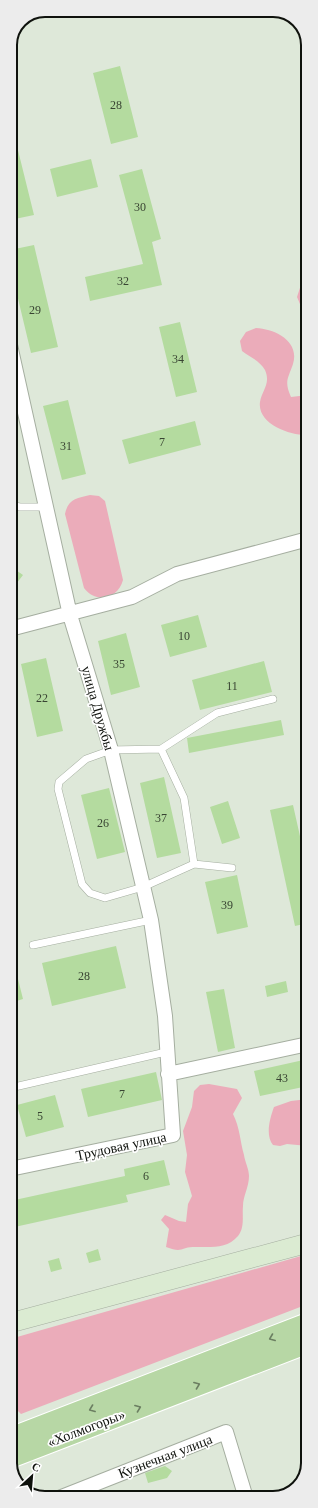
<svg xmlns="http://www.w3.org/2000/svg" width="318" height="1508" font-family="Georgia,serif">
  <rect width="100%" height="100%" fill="#dee8d9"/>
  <path fill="#ebacba" d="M308,52V97L303,64Z
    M308,111V142C299,132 304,122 308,111Z
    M308,263V323L297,297Z
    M256,328C275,329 300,341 293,364C288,379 284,381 291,397L308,395V435C291,436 257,424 260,402C262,390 271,384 265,370C260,361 250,357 242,351L240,341L246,332Z
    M90,495L99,496L105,501L123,580C118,599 96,604 84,588L65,514C68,499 77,498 90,495Z
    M209,1084L237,1089L242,1098L233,1114C240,1128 240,1141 244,1155C245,1162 249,1169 249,1176C249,1187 243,1196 243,1206C242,1216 245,1227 238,1236C227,1249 211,1247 195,1247C181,1246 184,1254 166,1247L169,1229L161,1220L165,1215L179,1221L186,1222L188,1204L192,1196L185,1172L187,1155L183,1131L192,1107L194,1091L200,1085Z
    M308,1099V1146L287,1144L280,1146L273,1145C265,1135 270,1118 274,1107L291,1101Z
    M308,1254V1304L21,1414L12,1405V1417L10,1418V1339Z"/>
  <path fill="#b4db9f" d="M120,66L138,137L111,144L93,73Z
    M10,134H14L34,215L10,220Z
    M91,159L98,187L57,197L50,169Z
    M142,169L161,239L152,242L162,285L90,301L85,277L143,264L119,175Z
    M34,245L58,347L31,353L10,265V250Z
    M180,322L197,392L176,397L159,327Z
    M68,400L86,474L62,480L43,406Z
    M195,421L201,445L129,464L122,440Z
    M10,566L23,575L10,592Z
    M198,615L207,647L170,657L161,625Z
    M126,633L140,687L111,695L98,641Z
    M46,658L63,731L37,737L21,664Z
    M264,661L272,692L200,710L192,680Z
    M281,720L284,735L189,753L187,738Z
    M164,777L181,853L157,858L140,783Z
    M109,788L125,852L97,859L81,795Z
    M228,801L240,838L222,844L210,807Z
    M293,805L308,872V923L295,926L270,810Z
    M237,875L248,927L217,934L205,882Z
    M116,946L126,988L52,1006L42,963Z
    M14,963L23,999L10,1003V964Z
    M286,981L288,992L267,997L265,986Z
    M224,989L235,1048L218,1052L206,992Z
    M308,1059V1086L260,1096L254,1071Z
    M156,1072L162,1100L88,1117L81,1089Z
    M55,1095L64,1127L26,1137L17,1105Z
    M164,1160L170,1185L126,1195L128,1202L10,1228V1201L125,1176L124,1169Z
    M98,1249L101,1260L89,1263L86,1253Z
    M59,1258L62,1269L51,1272L48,1261Z
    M165,1466L172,1471L167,1478L148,1483L145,1473Z"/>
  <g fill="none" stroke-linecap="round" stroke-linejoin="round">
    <g stroke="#a5aea0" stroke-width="8">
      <path id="lane" d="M10,406L23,403
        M10,505L20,507H45
        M161,749L184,798L194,864L143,887L105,898L90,893L82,884L58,789L59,782L86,759L111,750L161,749L217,713L273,699
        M194,864L232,868
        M33,945L151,920
        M10,1088L166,1052"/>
    </g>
    <g stroke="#a5aea0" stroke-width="16">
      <path id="street" d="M10,345L70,615L111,750L151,920L165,1016L173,1135L10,1169
        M10,629L132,597L177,574L308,539
        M168,1074L308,1044
        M59,1498L226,1432L246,1498"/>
    </g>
    <g stroke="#a5aea0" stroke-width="20">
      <path id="secondary" d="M10,1323L308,1243"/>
    </g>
    <g stroke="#fff" stroke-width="24">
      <path id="primary" d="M10,1439L308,1324
        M10,1457L308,1342"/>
    </g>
    <use href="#lane" stroke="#fff" stroke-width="7"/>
    <use href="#street" stroke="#fff" stroke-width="14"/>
    <use href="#secondary" stroke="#dbebd2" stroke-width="19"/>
    <use href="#primary" stroke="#b7d7a5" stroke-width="22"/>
  </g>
  <defs><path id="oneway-chevron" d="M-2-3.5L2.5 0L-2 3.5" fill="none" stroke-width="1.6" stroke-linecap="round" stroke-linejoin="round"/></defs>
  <g stroke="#6b7e61">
    <use href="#oneway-chevron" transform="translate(272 1338) rotate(158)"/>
    <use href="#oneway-chevron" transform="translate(197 1385) rotate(-21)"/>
    <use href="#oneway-chevron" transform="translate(138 1408) rotate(-21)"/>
    <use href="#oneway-chevron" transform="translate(92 1409) rotate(159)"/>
  </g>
  <g text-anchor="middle" stroke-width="3.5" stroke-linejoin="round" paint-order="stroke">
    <g font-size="12" fill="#384432">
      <text x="116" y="109">28</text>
      <text x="140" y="211">30</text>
      <text x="123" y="285">32</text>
      <text x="35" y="314">29</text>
      <text x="178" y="363">34</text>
      <text x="162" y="446">7</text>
      <text x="66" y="450">31</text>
      <text x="184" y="640">10</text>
      <text x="119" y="668">35</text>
      <text x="232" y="690">11</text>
      <text x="42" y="702">22</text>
      <text x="161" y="822">37</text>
      <text x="103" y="827">26</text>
      <text x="227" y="909">39</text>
      <text x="84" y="980">28</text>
      <text x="282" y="1082">43</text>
      <text x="122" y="1098">7</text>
      <text x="40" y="1120">5</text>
      <text x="146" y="1180">6</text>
    </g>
    <g font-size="14" fill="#0f120d" stroke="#fff">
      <text transform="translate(98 708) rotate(74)" y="5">улица Дружбы</text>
      <text transform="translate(121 1146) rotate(-12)" y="5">Трудовая улица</text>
      <text transform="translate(86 1428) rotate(-21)" y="5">«Холмогоры»</text>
      <text transform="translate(165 1456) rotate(-21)" y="5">Кузнечная улица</text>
    </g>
  </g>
  <path d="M0 0H318V1508H0ZM45 17H273A28 28 0 0 1 301 45V1463A28 28 0 0 1 273 1491H45A28 28 0 0 1 17 1463V45A28 28 0 0 1 45 17Z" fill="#ececec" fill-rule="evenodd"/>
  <path fill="none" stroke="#0f120d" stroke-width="2" d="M45 17H273A28 28 0 0 1 301 45V1463A28 28 0 0 1 273 1491H45A28 28 0 0 1 17 1463V45A28 28 0 0 1 45 17Z"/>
  <g transform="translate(32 1476) rotate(26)" stroke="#ffffff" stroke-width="3" paint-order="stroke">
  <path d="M0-3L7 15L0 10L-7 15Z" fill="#0f120d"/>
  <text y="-6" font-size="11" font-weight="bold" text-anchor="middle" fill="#0f120d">С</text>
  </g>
</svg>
